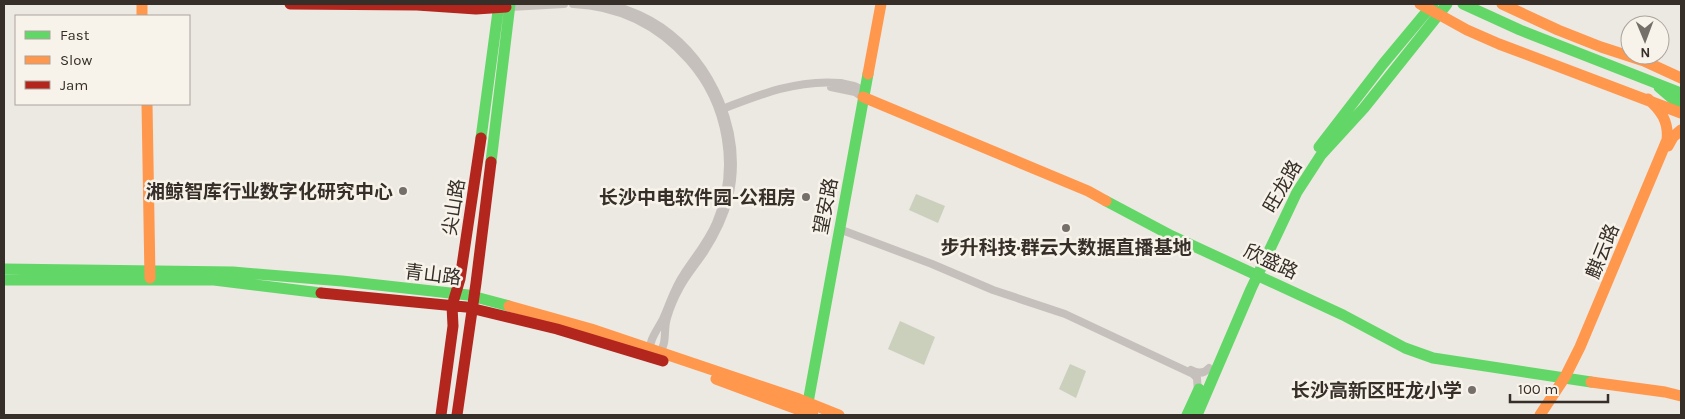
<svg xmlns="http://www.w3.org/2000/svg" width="1685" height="419" font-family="Karla,'Noto Sans SC',sans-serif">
  <rect width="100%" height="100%" fill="#ece8e2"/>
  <path fill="#cbd0bd" d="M916,194L945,206L938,223L909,210Z
    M900,321L935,337L924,365L888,349Z
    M1070,364L1086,371L1076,398L1059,389Z"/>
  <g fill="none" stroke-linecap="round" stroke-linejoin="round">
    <path stroke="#c5c0bb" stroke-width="8" d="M573,4C620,6 658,25 689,60C728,104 739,169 716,223C708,242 695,257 684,274C674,288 670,304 663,319C658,329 647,342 651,353
      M609,4C627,9 645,16 661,27C713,63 744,134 729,197C724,217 715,235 704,252C696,264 687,274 680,287C675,296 670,307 667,318C663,330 668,345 658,354
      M510,7L564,4
      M831,87L855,92L863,97
      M720,110C758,95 798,79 840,83C850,85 858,85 864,93
      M839,229L932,264L993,290L1065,314L1193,374L1197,378L1198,392
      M1191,370C1198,374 1204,374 1209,368"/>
    <path stroke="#63d668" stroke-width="11" d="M1463,4L1520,30L1681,93
      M1659,87L1681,106
      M481,138L499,4
      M1319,147L1383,64L1433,4
      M491,162L510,4
      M1106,201L1172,236L1343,315L1405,348L1433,358L1591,382
      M4,269L233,272L342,281L468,295L509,306
      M4,280H214L321,293
      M807,408L868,74
      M1187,415L1199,389
      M1197,415L1251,289L1297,192L1321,155L1364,108L1447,4"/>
    <path stroke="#ff974d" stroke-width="11" d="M142,4V16
      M1420,4L1467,30L1499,44L1681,113
      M1502,4L1558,30L1601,47L1644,61L1681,78
      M868,74L881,4
      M863,97L1088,191L1106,201
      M147,104L150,278
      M1668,146L1673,137L1681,130
      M509,306L591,329L799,399L839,415
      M716,379L813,415
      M1591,382L1665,392L1681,396
      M1540,415L1565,377L1580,347L1667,140C1669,122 1661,110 1648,99"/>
    <path stroke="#b3261e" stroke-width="11" d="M290,4L417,5L476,9L506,7
      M321,293L466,307L557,329L663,361
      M441,415L453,326L452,306L460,279L481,138
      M457,415L476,283L491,162"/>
  </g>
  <g fill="#756f6a" stroke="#f8f3ea" stroke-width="2">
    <circle cx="403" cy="191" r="5"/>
    <circle cx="806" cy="197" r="5"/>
    <circle cx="1066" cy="228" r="5"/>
    <circle cx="1472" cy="390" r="5"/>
  </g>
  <g text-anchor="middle" stroke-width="5" stroke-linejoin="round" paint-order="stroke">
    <g font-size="19" fill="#352e29" stroke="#f8f3ea">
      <text transform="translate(1282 186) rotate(-60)" y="7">旺龙路</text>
      <text transform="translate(825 206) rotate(-79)" y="7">望安路</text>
      <text transform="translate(453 207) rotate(-81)" y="7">尖山路</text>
      <text transform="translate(1602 251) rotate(-68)" y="7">麒云路</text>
      <text transform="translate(1271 261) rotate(25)" y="7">欣盛路</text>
      <text transform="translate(433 274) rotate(7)" y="7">青山路</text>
    </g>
    <g font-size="19" font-weight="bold" fill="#352e29" stroke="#f8f3ea" text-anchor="end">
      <text x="393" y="198">湘鲸智库行业数字化研究中心</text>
      <text x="796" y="204">长沙中电软件园-公租房</text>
      <text x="1066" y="254" text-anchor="middle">步升科技·群云大数据直播基地</text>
      <text x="1462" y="397">长沙高新区旺龙小学</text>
    </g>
  </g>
  <rect width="1685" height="419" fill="none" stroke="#352e29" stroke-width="10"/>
  <rect x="15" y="15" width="175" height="90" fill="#f8f3ea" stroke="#aaa49d"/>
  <rect x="25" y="31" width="25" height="8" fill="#63d668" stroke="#aaa49d"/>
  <text x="60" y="40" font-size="15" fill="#352e29">Fast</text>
  <rect x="25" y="56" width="25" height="8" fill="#ff974d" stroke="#aaa49d"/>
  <text x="60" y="65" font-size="15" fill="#352e29">Slow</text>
  <rect x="25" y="81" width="25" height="8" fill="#b3261e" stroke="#aaa49d"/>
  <text x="60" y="90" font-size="15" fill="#352e29">Jam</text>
  <g transform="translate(1645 40) rotate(179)"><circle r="24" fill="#f8f3ea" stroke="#aaa49d"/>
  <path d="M0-4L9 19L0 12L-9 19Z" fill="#756f6a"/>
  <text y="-8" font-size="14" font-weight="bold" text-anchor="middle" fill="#352e29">N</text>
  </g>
  <path d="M1510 394v8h98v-8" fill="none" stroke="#352e29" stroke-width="2.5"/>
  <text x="1518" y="394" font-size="15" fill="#352e29" stroke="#f8f3ea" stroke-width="4" paint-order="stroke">100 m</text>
</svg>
